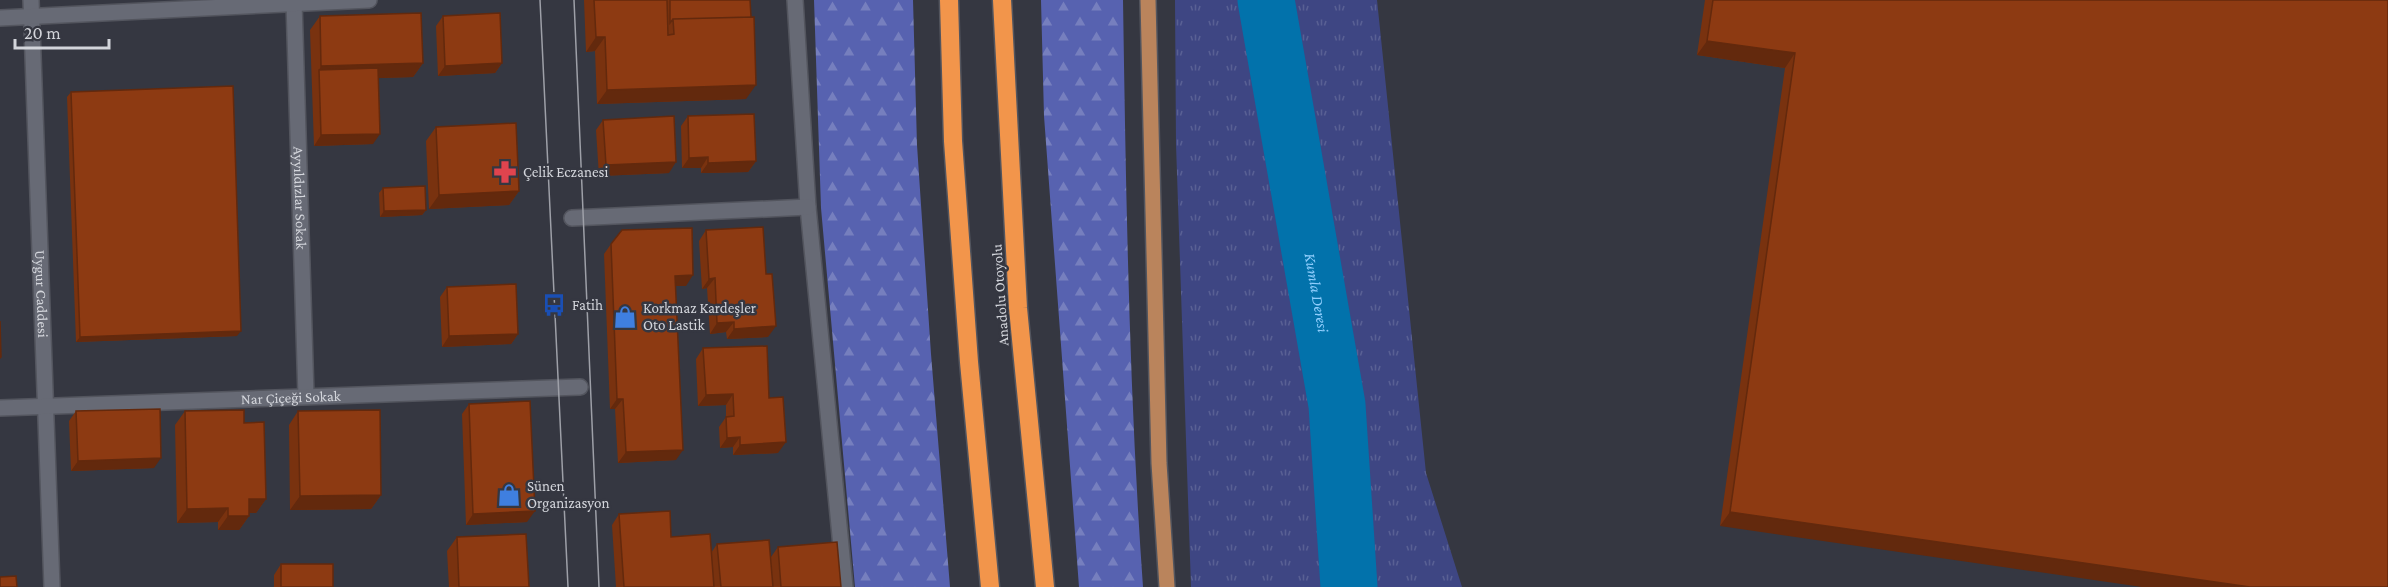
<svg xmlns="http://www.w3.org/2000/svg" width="2388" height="587" font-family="'Crimson Pro',serif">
  <defs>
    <pattern id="grass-tufts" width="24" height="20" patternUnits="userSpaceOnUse" patternTransform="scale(1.5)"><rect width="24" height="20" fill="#3e4683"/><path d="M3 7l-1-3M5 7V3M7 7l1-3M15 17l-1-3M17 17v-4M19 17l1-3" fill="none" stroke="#596094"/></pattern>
    <pattern id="forest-firs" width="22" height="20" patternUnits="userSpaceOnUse" patternTransform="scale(1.5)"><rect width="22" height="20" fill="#5762b0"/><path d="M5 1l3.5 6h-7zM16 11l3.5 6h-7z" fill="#767fbe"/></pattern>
  </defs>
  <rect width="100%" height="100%" fill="#353741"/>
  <path fill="url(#grass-tufts)" d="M1175,0H1377L1426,473L1462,587H1191L1176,144Z"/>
  <path fill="url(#forest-firs)" d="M814,0H913L917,145L931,354L950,587H855L821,208Z
    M1041,0H1123C1126,196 1129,392 1143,587H1079L1044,116Z"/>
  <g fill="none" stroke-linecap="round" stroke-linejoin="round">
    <path stroke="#0272ab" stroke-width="57" id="s1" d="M1266,0L1337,405L1349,587"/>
    <g stroke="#53555e" stroke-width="18">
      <g id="minor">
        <path id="s2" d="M31,0L52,587"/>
        <path d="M795,0L808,207L845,587"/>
        <path id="s3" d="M294,2L306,396"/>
        <path d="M0,18L369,0"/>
        <path d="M572,218L808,207"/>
        <path id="s4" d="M0,408L580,387"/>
      </g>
    </g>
    <g stroke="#53555e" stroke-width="18">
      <path id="primary" d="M1148,0L1159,463L1167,587"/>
    </g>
    <g stroke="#53555e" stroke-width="21">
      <path id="motorway" d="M949,0L953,141L969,362L990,587
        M1002,0L1018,308L1045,587"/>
    </g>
    <use href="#minor" stroke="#676a75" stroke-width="15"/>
    <use href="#primary" stroke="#ba845c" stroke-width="15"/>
    <use href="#motorway" stroke="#f2954b" stroke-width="18"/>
    <path stroke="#9ea0a8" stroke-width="1.5" d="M540,0L568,587
      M574,0L599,587"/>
  </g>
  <path fill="#79320f" d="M584,0H750L746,99L597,104L595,51L586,52Z
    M1705,0H2388L1720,526L1785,68L1697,55Z
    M320,16L423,63L413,77L379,78L373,144L314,146L310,30Z
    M443,16L502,63L495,73L438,76L436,26Z
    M71,92L237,336L76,342L67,97Z
    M688,116L756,161L748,172L701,173V168H682L681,126Z
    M603,120L669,173L599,176L596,130Z
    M436,127L519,191L509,205L429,209L426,141Z
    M383,188L426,210L422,215L380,217L379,193Z
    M706,230L768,337L727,339L726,332L710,334L707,288L702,289L699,241Z
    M611,244L686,286H676V460L618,463L615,409H610L604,254Z
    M447,287L518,334L511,344L442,347L440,297Z
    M703,348L769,398L778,453L733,455V447L720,448L719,427L726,417V405L698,406L696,359Z
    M469,404L527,522L466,525L462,414Z
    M76,411L154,468L71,471L69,421Z
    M185,411L244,423L266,499L256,513H249V516L239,530H218V522L177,523L175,425Z
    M298,411L381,495L371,509L290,510L289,425Z
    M619,514L671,537L711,553L717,544L771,557L778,547L841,587H616L612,525Z
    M457,537L529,587H449L447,551Z
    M281,564L333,587H274V575Z"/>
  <path fill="#63290d" d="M596,37H605L595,51L586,52Z
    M1707,41L1795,53L1785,68L1697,55Z
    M423,63L413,77L319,80V70L321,66Z
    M502,63L495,73L438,76L445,66Z
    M756,85L746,99L597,104L607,90Z
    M380,134L373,144L314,146L321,135Z
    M708,157L701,168H682L689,158Z
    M756,161L748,172L701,173L708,163Z
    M676,162L669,173L599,176L606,165Z
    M519,191L509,205L429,209L439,195Z
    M426,210L422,215L380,217L384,211Z
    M693,275L686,286H668L675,276Z
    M715,278L707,288L702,289L709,279Z
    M734,322L726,332L710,334L717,323Z
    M776,326L768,337L727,339L734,329Z
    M241,331L237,336L76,342L80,337Z
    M518,334L511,344L442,347L449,336Z
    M733,394L726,405L698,406L706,395Z
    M617,399H623L615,409H610Z
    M740,437L733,447L720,448L727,438Z
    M786,442L778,453L733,455L740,445Z
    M683,450L676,460L618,463L626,452Z
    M161,458L154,468L71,471L78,461Z
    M381,495L371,509L290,510L300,496Z
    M249,499H266L256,513H239Z
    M228,508L218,522L177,523L187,509Z
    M535,511L527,522L466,525L473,514Z
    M1730,512L2250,587H2142L1720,526Z
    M228,516H249L239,530H218Z"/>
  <path fill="#8d3a12" stroke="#63290d" stroke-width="1.5" d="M594,0H667L668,35L674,34L673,19L754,17L756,85L607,90L605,37H596Z
    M670,0H750L751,17L673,19L670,23Z
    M1713,0H2388V587H2250L1730,512L1795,53L1707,41Z
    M421,13L423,63L321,66L320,16Z
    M500,13L502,63L445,66L443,16Z
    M378,68L380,134L321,135L319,70Z
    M233,86L241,331L80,337L71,92Z
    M754,114L756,161L708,163V157L689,158L688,116Z
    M674,116L676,162L606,165L603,120Z
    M516,123L519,191L439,195L436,127Z
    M425,186L426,210L384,211L383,188Z
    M763,227L766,274H772L776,326L734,329V322L717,323L715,278L709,279L706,230Z
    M692,228L693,275L675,276L683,450L626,452L623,399H617L611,244L622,230Z
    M516,284L518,334L449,336L447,287Z
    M0,321L1,357L0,358Z
    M767,346L769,398L783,397L786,442L740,445V437L727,438L726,417L734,416L733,394L706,395L703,348Z
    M530,401L535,511L473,514L469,404Z
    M160,409L161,458L78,461L76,411Z
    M244,410V423L264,422L266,499H249V516H228V508L187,509L185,411Z
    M380,410L381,495L300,496L298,411Z
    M670,511L671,537L710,534L714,587H624L619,514Z
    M526,534L529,587H459L457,537Z
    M769,540L773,587H721L717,544Z
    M837,542L841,587H781L778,547Z
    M281,564H333V587H281Z
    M16,576L17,587H0V577Z"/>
  <defs>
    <g id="pharmacy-bare" transform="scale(1.8)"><path d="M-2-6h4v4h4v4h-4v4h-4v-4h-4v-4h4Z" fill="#e0444e" stroke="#353741" stroke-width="2.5" paint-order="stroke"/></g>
    <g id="bus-bare" transform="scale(1.8)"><path d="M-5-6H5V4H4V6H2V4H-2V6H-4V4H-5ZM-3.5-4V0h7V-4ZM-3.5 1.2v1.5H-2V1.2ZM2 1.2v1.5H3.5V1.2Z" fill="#1a4fb4" stroke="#353741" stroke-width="2.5" paint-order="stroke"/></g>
    <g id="shop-bare" transform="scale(1.8)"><path d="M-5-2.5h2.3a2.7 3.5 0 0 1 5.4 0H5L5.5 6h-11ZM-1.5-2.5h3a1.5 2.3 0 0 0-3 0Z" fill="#3f7fe0" stroke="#353741" stroke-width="2.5" paint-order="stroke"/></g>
  </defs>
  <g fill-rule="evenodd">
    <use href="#pharmacy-bare" x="505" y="172"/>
    <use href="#bus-bare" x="554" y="305"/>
    <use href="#shop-bare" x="625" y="317"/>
    <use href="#shop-bare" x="509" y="495"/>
  </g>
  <g text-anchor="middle" stroke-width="5" stroke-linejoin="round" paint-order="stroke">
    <g font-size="15" fill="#d3d5db" stroke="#353741" text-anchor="start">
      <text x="523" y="177">Çelik Eczanesi</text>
      <text x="572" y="310">Fatih</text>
      <text x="643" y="313">Korkmaz Kardeşler<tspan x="643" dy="17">Oto Lastik</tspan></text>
      <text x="527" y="491">Sünen<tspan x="527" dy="17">Organizasyon</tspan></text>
    </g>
    <g font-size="15" fill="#d3d5db" stroke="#353741">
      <text dy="5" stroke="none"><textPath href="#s3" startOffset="196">Ayyıldızlar Sokak</textPath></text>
      <text dy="5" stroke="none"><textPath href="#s2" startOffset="294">Uygur Caddesi</textPath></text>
      <text transform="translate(1000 295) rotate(-94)" y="5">Anadolu Otoyolu</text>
      <text dy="5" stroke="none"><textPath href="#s4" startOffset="291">Nar Çiçeği Sokak</textPath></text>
    </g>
    <g font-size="16" font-style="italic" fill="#8fcdfc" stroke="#353741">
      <text dy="6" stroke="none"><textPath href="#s1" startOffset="297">Kumla Deresi</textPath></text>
    </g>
  </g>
  <path d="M15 39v9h94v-9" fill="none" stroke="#d3d5db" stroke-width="3"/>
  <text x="24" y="39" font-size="18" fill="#d3d5db" stroke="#353741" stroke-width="4.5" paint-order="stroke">20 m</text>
</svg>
